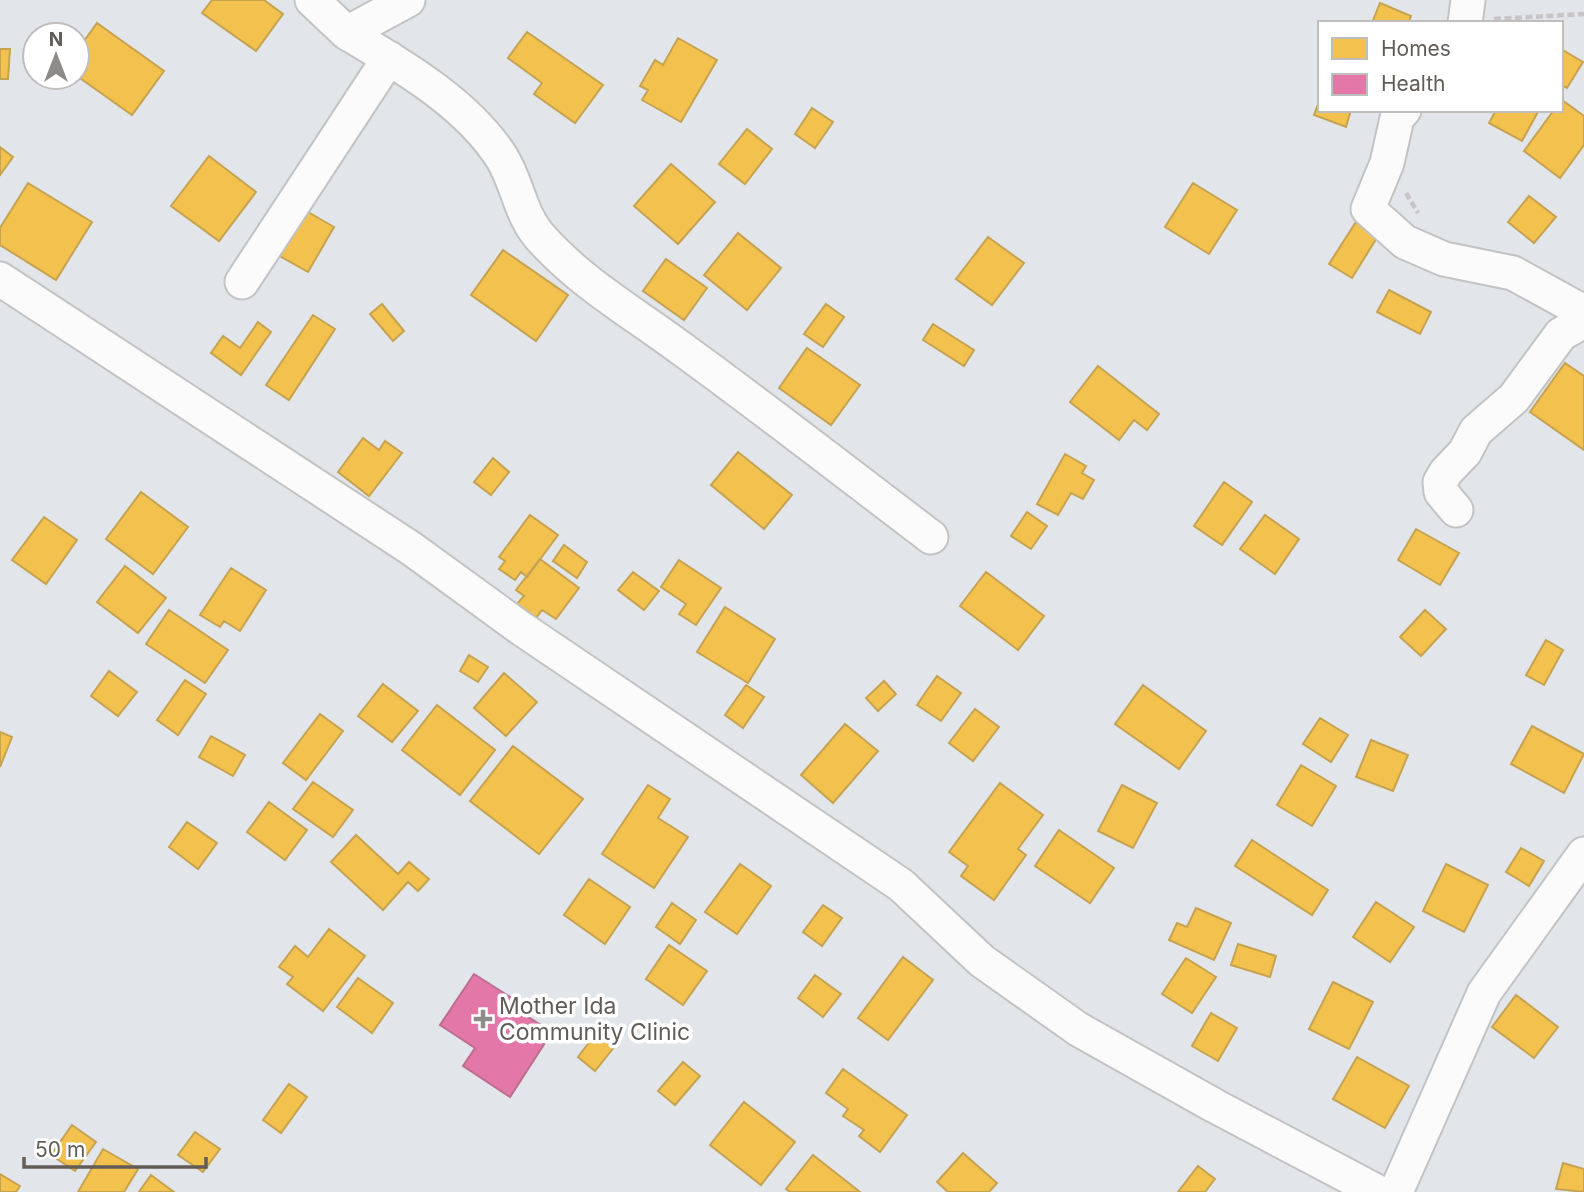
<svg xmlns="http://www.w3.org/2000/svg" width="1584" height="1192" font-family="Inter,sans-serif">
  <rect width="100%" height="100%" fill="#e2e5e9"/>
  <path fill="#f2c14e" stroke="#c6a351" stroke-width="2" d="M212,0H264L283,14L256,51L202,13Z
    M1380,3L1411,16L1408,23H1372Z
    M97,23L164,71L132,115L77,76V51Z
    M527,32L603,85L575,123L534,94L542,83L508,58Z
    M678,38L717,60L681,122L642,100L648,90L640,86L655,60L663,65Z
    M0,49H10L8,79H0Z
    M1561,49L1583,62L1567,88L1561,85Z
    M1320,99V110H1351L1346,127L1314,115Z
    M1562,100L1584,116V145L1560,178L1524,151L1554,110H1561Z
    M812,108L833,122L815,148L795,134Z
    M1496,110H1539L1522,141L1489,123Z
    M747,129L772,149L745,184L719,164Z
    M0,147L13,157L0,175Z
    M209,156L256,192L219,241L171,206Z
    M671,164L715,202L678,244L634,206Z
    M28,183L92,222L56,280L0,245V228Z
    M1193,183L1237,210L1209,254L1165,227Z
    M1529,196L1556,217L1534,243L1508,222Z
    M296,205L334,227L308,272L269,250Z
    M1356,222L1378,236L1352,278L1329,264Z
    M738,233L781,268L747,310L704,275Z
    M988,237L1024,263L992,305L956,279Z
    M503,250L568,295L536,341L471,295Z
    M666,259L707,288L684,320L643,291Z
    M1389,290L1431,312L1420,334L1377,312Z
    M382,304L404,331L393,341L370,314Z
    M826,304L844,317L823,347L804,334Z
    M313,315L335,329L289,400L266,385Z
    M258,322L271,332L241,375L211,353L223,336L240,348Z
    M933,324L974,350L964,366L923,340Z
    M807,348L860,385L831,425L779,388Z
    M1565,363L1584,376V450L1530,412Z
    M1098,366L1159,414L1147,430L1134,420L1119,440L1070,402Z
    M363,438L379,450L385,441L402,453L369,496L338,472Z
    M738,452L792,495L764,529L711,485Z
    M1065,454L1086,466L1082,473L1094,480L1083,499L1071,493L1058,515L1037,504Z
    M493,458L509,472L491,495L474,482Z
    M1224,482L1252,502L1222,545L1194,526Z
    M141,492L188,527L153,574L106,539Z
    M1027,512L1047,526L1031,549L1011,536Z
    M530,515L558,535L527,577L521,572L515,580L499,569L505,561L499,557Z
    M1265,515L1299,539L1275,574L1240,549Z
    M44,517L77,540L46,584L12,560Z
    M1416,529L1459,553L1440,585L1398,560Z
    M564,545L587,562L577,578L553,561Z
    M540,559L579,588L556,619L542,610L536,618L517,604L524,596L516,590Z
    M679,560L721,588L696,625L679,614L686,604L661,587Z
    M125,566L166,598L138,633L97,602Z
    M231,568L266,590L240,631L224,621L220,627L200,615Z
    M633,572L659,591L644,610L618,590Z
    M986,572L1044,616L1018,650L960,606Z
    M725,607L775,639L748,683L697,652Z
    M169,610L228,650L205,683L146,644Z
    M1425,610L1446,629L1421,656L1400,637Z
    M1546,640L1563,650L1544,685L1526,675Z
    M469,655L488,667L478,682L460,671Z
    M109,671L137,692L118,716L91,696Z
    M504,673L537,702L506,736L474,708Z
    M937,676L961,693L941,721L917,705Z
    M185,680L206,694L178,735L157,720Z
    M884,681L896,694L878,711L866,698Z
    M383,684L418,711L392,742L358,716Z
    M746,685L764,697L743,728L725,715Z
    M1143,685L1206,731L1179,769L1115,724Z
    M437,705L495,750L460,795L402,750Z
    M975,709L999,727L973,761L949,743Z
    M320,714L343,731L306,780L283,763Z
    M1320,718L1348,735L1331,762L1303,744Z
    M845,724L878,751L833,803L801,775Z
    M1532,726L1584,754L1564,793L1511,764Z
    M0,732L12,737L0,767Z
    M211,736L245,755L233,776L199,757Z
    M1371,740L1408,755L1393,791L1356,777Z
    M513,746L583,799L539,854L470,801Z
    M1301,765L1336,786L1312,826L1277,805Z
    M313,782L353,810L333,837L293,809Z
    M1000,783L1043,815L1018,849L1026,855L994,900L961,876L968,866L949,852Z
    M648,785L670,799L658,818L688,837L654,888L602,854Z
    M1122,785L1157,803L1133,848L1098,831Z
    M269,802L307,830L285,860L247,832Z
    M187,822L217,843L198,869L169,847Z
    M1059,830L1114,868L1090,903L1035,866Z
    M356,835L398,874L409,862L429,879L418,891L408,882L383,910L331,862Z
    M1252,840L1328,890L1312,915L1235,866Z
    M1521,848L1544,861L1529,886L1506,872Z
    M740,864L771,886L737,934L705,912Z
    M1446,864L1488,885L1464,932L1423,911Z
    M589,879L630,907L605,944L564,915Z
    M1376,902L1414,927L1390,962L1353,937Z
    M672,903L696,920L680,944L656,927Z
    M823,905L842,918L822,946L803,932Z
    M1196,908L1231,923L1214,960L1169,940L1177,923L1187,927Z
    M329,929L365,956L323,1011L287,984L293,977L279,967L295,946L308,957Z
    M1238,944L1276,956L1270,977L1231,965Z
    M669,945L707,971L683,1005L646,979Z
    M903,957L933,980L888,1040L858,1018Z
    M1186,958L1216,977L1192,1013L1162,994Z
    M815,975L841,994L823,1017L798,998Z
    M358,978L393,1003L372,1033L337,1007Z
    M1333,982L1373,1002L1349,1049L1309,1029Z
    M1516,995L1558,1027L1534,1058L1492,1027Z
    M1211,1013L1237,1028L1218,1061L1192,1046Z
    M597,1032L615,1046L595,1071L578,1057Z
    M1357,1057L1409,1086L1385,1128L1333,1099Z
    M683,1062L700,1076L675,1105L658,1091Z
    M843,1069L907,1115L880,1152L859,1136L864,1130L843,1116L848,1109L826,1093Z
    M289,1084L307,1097L281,1133L263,1120Z
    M744,1102L795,1142L761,1185L710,1145Z
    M72,1125L96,1142L75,1171L51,1155Z
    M195,1132L220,1149L203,1172L178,1155Z
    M103,1149L138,1169L124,1192H78Z
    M963,1153L997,1183L989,1192H948L937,1182Z
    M813,1155L860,1192H790L786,1189Z
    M1563,1163L1584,1169V1192L1556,1189Z
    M1198,1166L1215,1179L1205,1192H1178Z
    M0,1174L20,1186L16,1192H0Z
    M151,1175L174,1192H139Z"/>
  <path fill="#e377a8" stroke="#bc6f90" stroke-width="2" d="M474,974L518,1002L514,1008L552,1032L510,1097L463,1066L475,1048L440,1025Z"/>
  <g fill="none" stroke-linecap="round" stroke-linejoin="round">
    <g stroke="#c3c3c3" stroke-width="37">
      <path id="minor" d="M312,0L347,33L408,0
        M1465,23L1468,0
        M347,33C402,66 467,103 502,158C518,184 520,215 541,238C581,283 635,314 682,349C766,410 848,474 931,537
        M1404,110L1397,118L1387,163L1368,209L1405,242L1444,259L1513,273L1584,312
        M0,279L412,549L522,629L901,885L982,961L1078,1029L1215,1106L1378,1192
        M242,282L389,58
        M1456,510L1441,492L1440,482L1446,472L1465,452L1476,431L1514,398L1561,334L1584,321
        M1396,1192L1484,993L1584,854"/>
    </g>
    <path stroke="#c9c4c8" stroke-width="4.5" stroke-dasharray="7 3.5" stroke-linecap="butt" d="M1494,19L1584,14
      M1406,193L1418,213"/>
    <use href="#minor" stroke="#fbfbfc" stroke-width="33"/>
  </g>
  <path fill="#8e8c8b" stroke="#fff" stroke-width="2.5" d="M479.5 1008.5h7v7h7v7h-7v7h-7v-7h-7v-7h7z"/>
  <g text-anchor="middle" stroke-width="7" stroke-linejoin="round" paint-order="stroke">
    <g font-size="23" fill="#615c58" stroke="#fff" text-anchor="start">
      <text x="499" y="1014">Mother Ida<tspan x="499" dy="26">Community Clinic</tspan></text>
    </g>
  </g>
  <rect x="1318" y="21" width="245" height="91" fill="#ffffff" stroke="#c0bebc" stroke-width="2"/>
  <rect x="1332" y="38" width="35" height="21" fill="#f2c14e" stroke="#c0bebc" stroke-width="2"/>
  <text x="1381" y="56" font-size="21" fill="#615c58">Homes</text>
  <rect x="1332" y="74" width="35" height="21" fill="#e377a8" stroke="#c0bebc" stroke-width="2"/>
  <text x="1381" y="91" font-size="21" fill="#615c58">Health</text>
  <g transform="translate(56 56)"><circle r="33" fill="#ffffff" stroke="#c0bebc" stroke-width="2"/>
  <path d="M0-5L12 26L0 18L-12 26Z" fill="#8e8c8b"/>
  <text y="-10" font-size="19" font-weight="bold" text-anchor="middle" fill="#615c58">N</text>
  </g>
  <path d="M24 1157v10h182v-10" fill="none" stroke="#615c58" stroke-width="3.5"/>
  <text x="35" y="1157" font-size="21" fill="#615c58" stroke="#ffffff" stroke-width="5" paint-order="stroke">50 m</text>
</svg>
